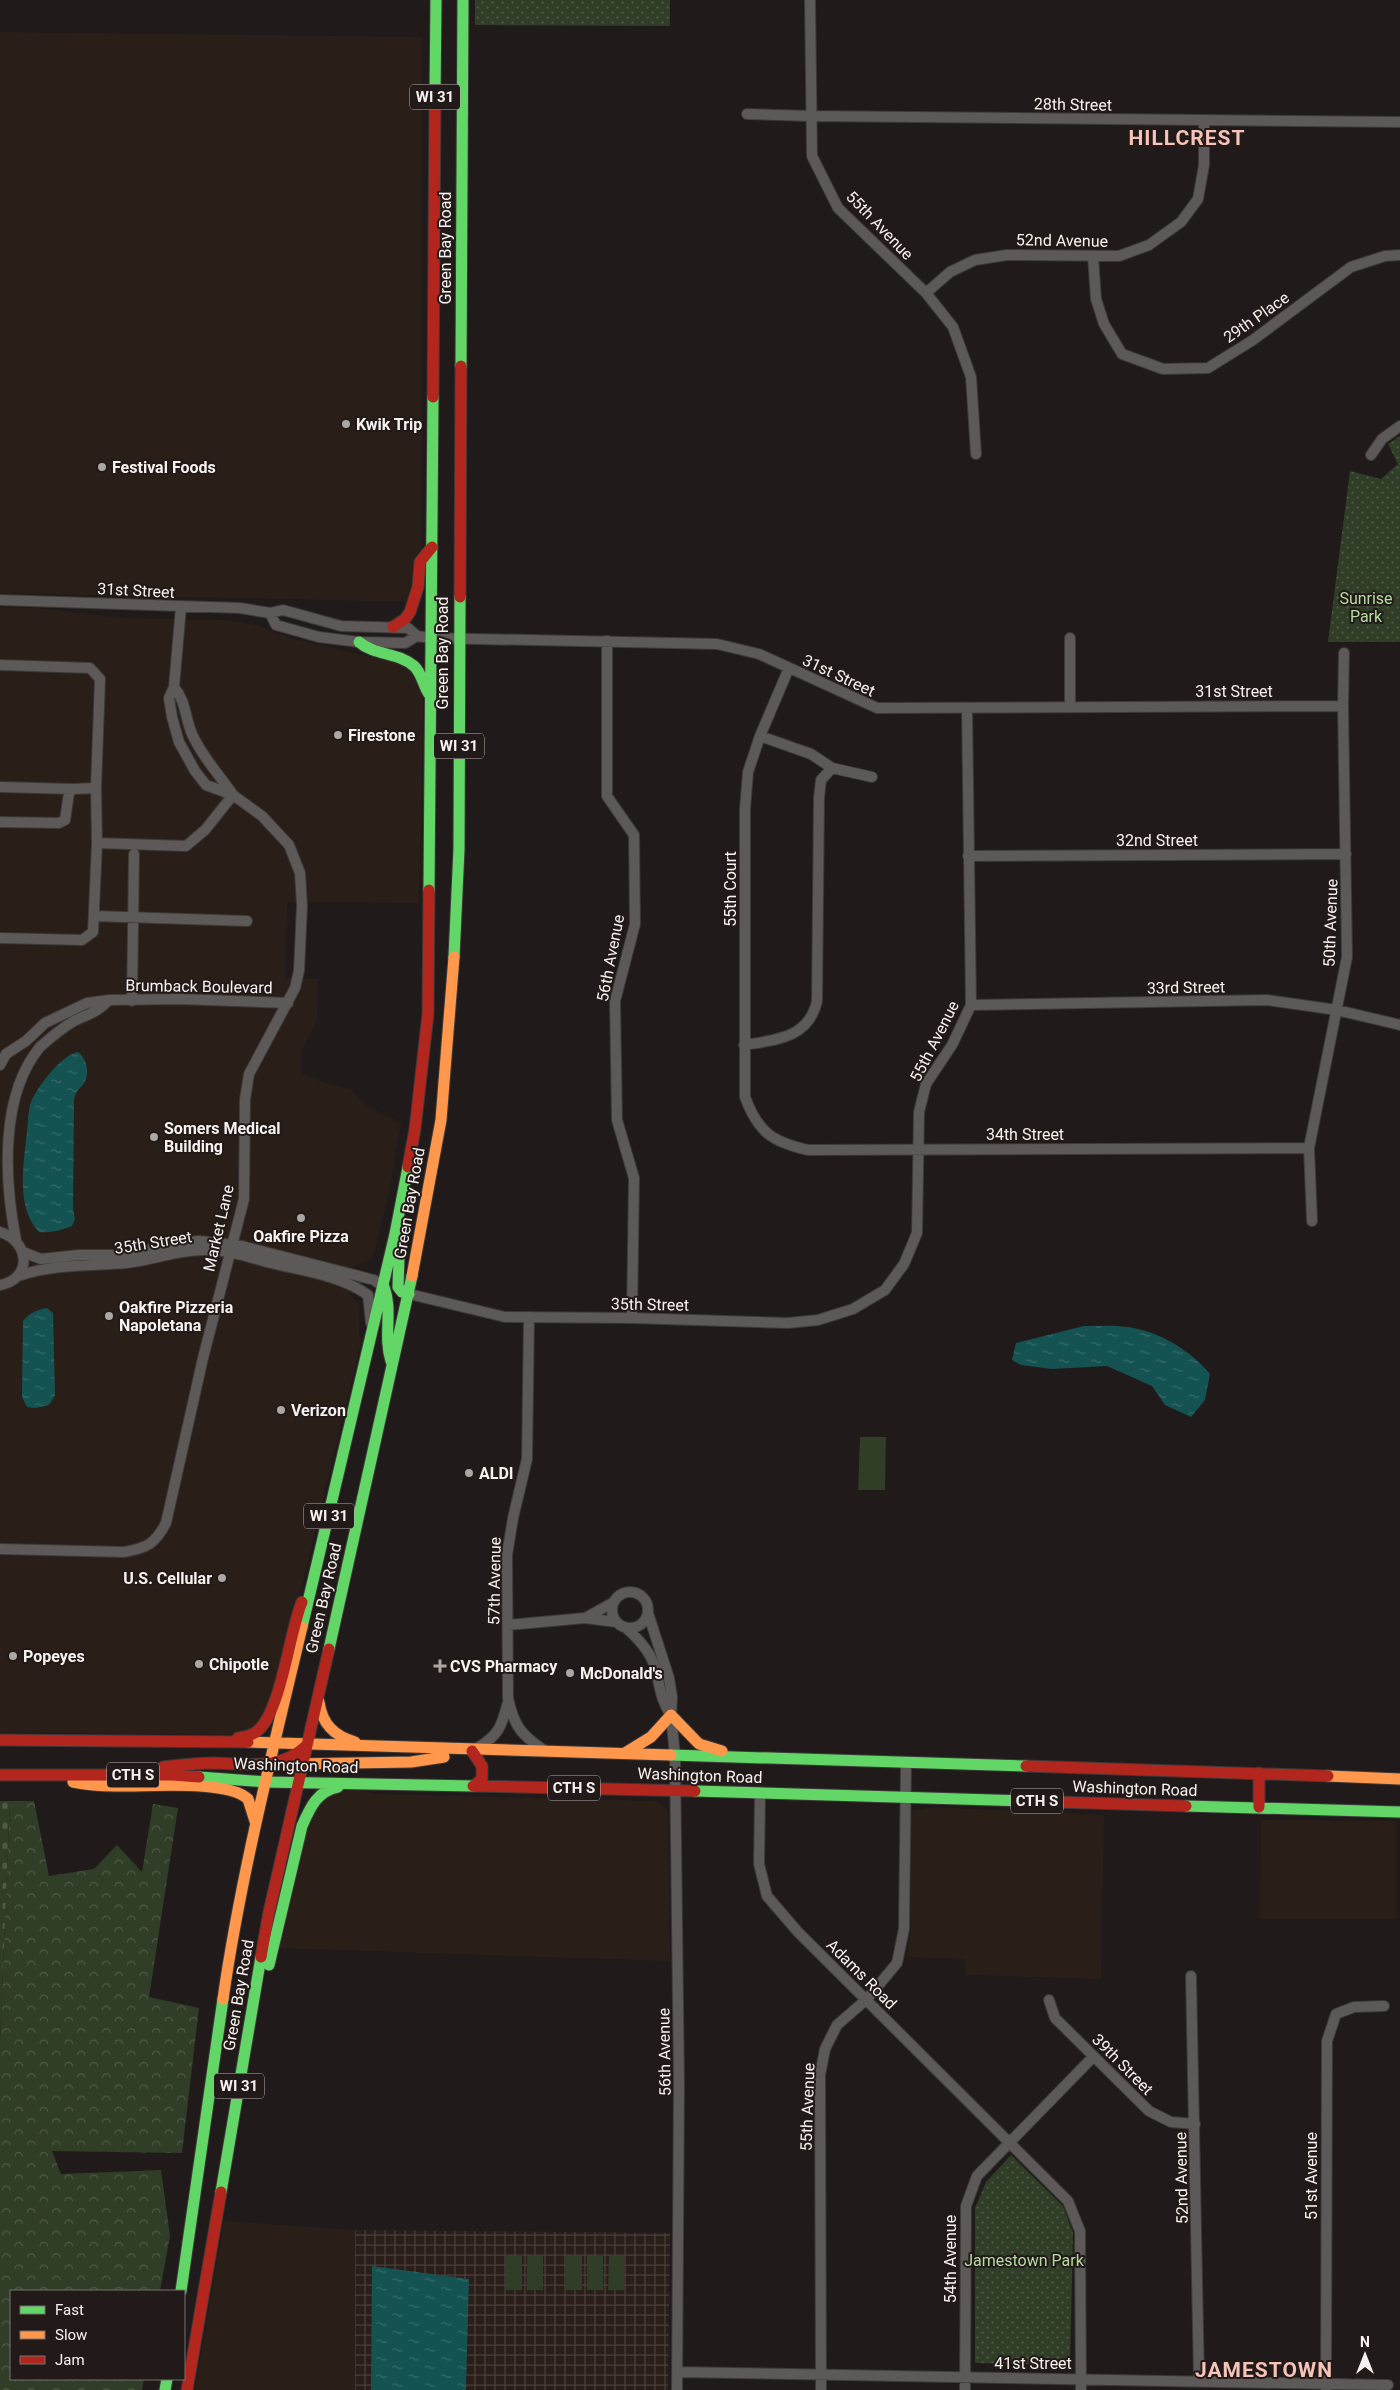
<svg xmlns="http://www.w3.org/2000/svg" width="1400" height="2390" font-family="Roboto,sans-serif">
  <defs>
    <pattern id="industrial-grid" width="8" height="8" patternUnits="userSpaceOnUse" patternTransform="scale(1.25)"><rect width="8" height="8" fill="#2a1e19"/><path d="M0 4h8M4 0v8" fill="none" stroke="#4a3f3b"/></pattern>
    <pattern id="grass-dots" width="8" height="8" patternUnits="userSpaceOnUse" patternTransform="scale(1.25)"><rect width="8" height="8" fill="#303d27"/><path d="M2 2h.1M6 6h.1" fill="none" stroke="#4f5a47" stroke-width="1.8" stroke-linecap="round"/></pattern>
    <pattern id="forest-crowns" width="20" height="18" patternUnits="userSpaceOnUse" patternTransform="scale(1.25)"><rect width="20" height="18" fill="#303d27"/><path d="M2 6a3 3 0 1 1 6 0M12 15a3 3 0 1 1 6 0" fill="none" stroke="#4f5a47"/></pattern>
    <pattern id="cemetery-stones" width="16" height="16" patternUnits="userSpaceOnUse" patternTransform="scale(1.25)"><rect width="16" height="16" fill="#303d27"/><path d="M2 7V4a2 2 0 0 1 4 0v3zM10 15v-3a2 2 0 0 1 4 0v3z" fill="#4f5a47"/></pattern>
    <pattern id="water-ripples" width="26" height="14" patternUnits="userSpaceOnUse" patternTransform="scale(1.25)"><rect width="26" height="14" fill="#155252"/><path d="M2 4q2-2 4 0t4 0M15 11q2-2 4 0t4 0" fill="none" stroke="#386b6b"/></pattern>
  </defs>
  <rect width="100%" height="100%" fill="#201b1a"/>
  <path fill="#2a1e19" d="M0,32L422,37V602L0,593Z
    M0,607L39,608L121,618L225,620L255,625L294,639L402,664L417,674L423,702L419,903L287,902L286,978L318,979L317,1021L302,1050V1073L323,1083L350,1089L369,1107L401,1123L388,1197L374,1254L369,1260L353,1267L349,1293L360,1305L359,1337L362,1338L301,1589L263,1720L240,1735L0,1732Z
    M355,1789L376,1794L656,1801L666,1808L668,1815L670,1961L278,1948L300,1841L319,1802L334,1793Z
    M931,1807L1104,1815L1101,1979L966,1975L965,1959L907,1957L911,1931V1817L915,1810Z
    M1261,1820L1396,1821V1919H1260Z
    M224,2221L355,2230V2390H195Z"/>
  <path fill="url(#industrial-grid)" d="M355,2230L670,2233L668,2390H355Z"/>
  <path fill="url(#grass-dots)" d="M475,0H670V26L475,25Z
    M1400,436V642H1328L1350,471L1381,479L1398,464L1388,444Z
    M1011,2155L1063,2206L1073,2233L1070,2365L975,2363V2208L986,2182Z"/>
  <path fill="url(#forest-crowns)" d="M10,1801H34L49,1876L94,1869L117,1845L142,1872L153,1804L178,1808L149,1997L199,2008L182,2153L52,2151L61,2174L161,2170L170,2236L160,2291H11V2379H144L142,2390H0V2040Z"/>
  <path fill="url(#cemetery-stones)" d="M0,1801H10L0,2040Z"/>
  <path fill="#303d27" d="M860,1437H886L885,1490H858Z
    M506,2256H522V2290H506Z
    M527,2256H543V2290H527Z
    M566,2256H582V2290H566Z
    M587,2256H603V2290H587Z
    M609,2256H624V2290H608Z"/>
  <path fill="url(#water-ripples)" d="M78,1052C86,1058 89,1070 86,1079C83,1088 76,1088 74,1100L73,1208L75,1219L72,1226C61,1230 51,1233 39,1232C15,1208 24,1162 27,1132C28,1123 28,1113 30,1105C35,1089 62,1054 78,1052Z
    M47,1308L53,1313L55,1395L49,1405L35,1408L27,1407L22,1397L23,1321C28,1314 38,1309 47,1308Z
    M1084,1326C1098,1326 1113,1325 1127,1327C1159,1331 1190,1350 1210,1374L1205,1400L1191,1417L1165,1405L1152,1386L1107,1366L1052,1369L1021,1365L1012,1360L1016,1343Z
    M372,2266L469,2279L466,2390H371Z"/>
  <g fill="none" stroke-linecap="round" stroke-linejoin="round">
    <g stroke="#3c3938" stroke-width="12">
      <path id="street" d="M810,0L812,156L838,208L926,293L953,327L971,377L976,454
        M747,114L810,116L1400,122
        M1093,256L1096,299L1104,324L1122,354L1163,369L1208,368L1253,340L1351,267L1385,256L1400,255
        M926,293L950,272L975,260L1007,255L1119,256L1149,245L1181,222L1198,199L1204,165V120
        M1371,455L1382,439L1400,426
        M0,600L240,608L270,613L283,610L341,626L408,628L417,636L432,638L717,644L759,654L877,708L1343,706
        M270,613L276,625L319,637L359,642L405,643L417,636
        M1070,638V707
        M607,641V796L634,835L635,924L615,1001L617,1120L634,1178L632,1318
        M0,665L90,668L100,679L96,788L97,843L93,932L82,940L0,938
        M789,668L760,736L748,772L745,809V1097C758,1132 772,1142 808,1150L1309,1148
        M174,687C186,701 185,718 192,734C202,757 219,774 233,795
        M760,736L811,754L832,768L872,777
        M0,787L73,789
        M0,822L59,823L65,820L69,793L73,789L96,788
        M97,843L186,846L205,830L233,795
        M968,856L1346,854
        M94,916L247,921
        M132,1001L134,854
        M971,1005L1267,1000L1337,1010L1400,1025
        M744,1045C776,1040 809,1038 817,1001L819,798L821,780L832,768
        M0,1065L6,1054L26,1041L45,1023L87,1003L109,1000L179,999L288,1003
        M1312,1221L1309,1148L1347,957L1343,706L1344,653
        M0,1232C30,1241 33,1279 0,1285
        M16,1240C4,1179 0,1095 40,1047C50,1038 62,1028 74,1021C90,1013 95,1014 109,1000
        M23,1252L41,1259L79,1255H126L178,1243L199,1241L242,1246L374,1280L384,1287
        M18,1276C53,1264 89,1266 126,1263C154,1260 180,1249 208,1250C230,1250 251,1258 271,1263C303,1271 340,1275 368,1295L371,1323
        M409,1294L505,1317L632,1318L788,1323L818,1320L853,1309L885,1290L904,1264L917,1233L919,1112L926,1084L952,1045L971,1005L967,708
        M529,1317L527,1459L513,1518L507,1555L508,1698C514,1726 521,1735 545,1751
        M0,1549L124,1552C147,1548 155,1544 166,1523L203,1358L244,1199L245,1099L249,1074L295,988L299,971L302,906L300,873L289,845L262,816L233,795L206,785L195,771L179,742L172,717L169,698L174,687L181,607
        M612 1610a18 18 0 1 1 36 0a18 18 0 1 1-36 0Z
        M648,1613L669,1678L672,1697L671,1715L675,1756L679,2085L677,2390
        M587,1617L614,1602
        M508,1625L585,1618L616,1622
        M625,1627C639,1639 652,1653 656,1671C660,1687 661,1701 671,1715
        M476,1749C499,1735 501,1728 508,1702
        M760,1794L759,1864L767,1896L798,1932L1068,2201L1080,2231L1081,2390
        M1191,1976L1199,2380
        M1049,2000L1055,2018L1149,2111L1171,2122L1195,2124
        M677,2372L1388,2385
        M1326,2389L1327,2041L1336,2014L1354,2007L1384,2006
        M821,2390L820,2075L825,2049L837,2025L867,1999L897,1963L904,1929L906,1763
        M965,2390L966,2206L977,2176L1093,2057"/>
    </g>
    <g stroke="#3c3938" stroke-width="13">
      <path id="fast" d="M435,96L436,0
        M461,366L463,0
        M359,642C375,656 398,652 414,666C422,673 423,686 429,694
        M429,890L433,397
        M454,957L459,849L460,597
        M399,1257L398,1287L402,1292L409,1294
        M384,1287C393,1311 383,1336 391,1361
        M302,1627L395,1234L408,1167
        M329,1649L412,1276
        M671,1755L1026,1766
        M199,1777L266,1782L473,1786
        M695,1791L1024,1801
        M1186,1806L1400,1812
        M269,1965L302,1826C310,1808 317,1791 338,1787
        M221,2192L261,1957
        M181,2291L223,1999
        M165,2390L167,2379"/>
    </g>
    <g stroke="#3c3938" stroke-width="13">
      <path id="slow" d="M412,1276L441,1120L454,957
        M319,1702C322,1724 334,1736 355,1742
        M248,1742L671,1755
        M625,1753L651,1737L671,1715L699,1744L722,1751
        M295,1764L411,1762L444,1757
        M1328,1776L1400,1779
        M73,1782C87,1785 101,1786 115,1786C146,1787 227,1779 248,1799L255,1821
        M223,1999C241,1874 273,1750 302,1627"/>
    </g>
    <g stroke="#3c3938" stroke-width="13">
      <path id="jam" d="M433,397L435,96
        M460,597L461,366
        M393,627L405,619L410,612L418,587L420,562L432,547
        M408,1167L415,1129L428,1014L429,890
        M238,1738C244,1737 251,1736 256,1732C281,1715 289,1633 302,1602
        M0,1740L248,1742
        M472,1751L482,1766V1779L474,1786
        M1026,1766L1328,1776
        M163,1767C180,1765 197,1763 214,1763C248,1764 281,1771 307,1745
        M1259,1773V1807
        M0,1775H172L199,1777
        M473,1786L695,1791
        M1024,1801L1186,1806
        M261,1957L269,1912L329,1649
        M187,2390L221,2192"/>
    </g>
    <use href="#street" stroke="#5c5958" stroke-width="10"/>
    <use href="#fast" stroke="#63d668" stroke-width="11"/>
    <use href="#slow" stroke="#ff974d" stroke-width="11"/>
    <use href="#jam" stroke="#b3261e" stroke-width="11"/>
  </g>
  <g fill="#aca7a5" stroke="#221a18" stroke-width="2">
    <circle cx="346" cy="424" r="5"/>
    <circle cx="102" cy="467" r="5"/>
    <circle cx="338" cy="735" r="5"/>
    <circle cx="154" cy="1137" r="5"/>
    <circle cx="301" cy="1218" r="5"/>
    <circle cx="109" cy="1316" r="5"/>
    <circle cx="281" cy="1410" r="5"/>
    <circle cx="469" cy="1473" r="5"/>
    <circle cx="222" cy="1578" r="5"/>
    <circle cx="13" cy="1656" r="5"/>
    <circle cx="199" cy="1664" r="5"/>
    <path d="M437.5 1658.5h5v5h5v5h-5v5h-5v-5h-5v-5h5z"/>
    <circle cx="570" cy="1673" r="5"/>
  </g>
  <g text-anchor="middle" stroke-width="4" stroke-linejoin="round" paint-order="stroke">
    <g fill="#221a18" stroke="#b7b1af" stroke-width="1">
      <rect x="410" y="84.5" width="50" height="25" rx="4"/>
      <rect x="434" y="733.5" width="50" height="25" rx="4"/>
      <rect x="304" y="1503.5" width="50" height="25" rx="4"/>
      <rect x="107" y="1762.5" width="52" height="25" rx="4"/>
      <rect x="548" y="1775.5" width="52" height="25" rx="4"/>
      <rect x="1011" y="1788.5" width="52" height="25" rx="4"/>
      <rect x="214" y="2073.5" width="50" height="25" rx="4"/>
    </g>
    <g font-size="15" font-weight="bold" fill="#f7f2f0">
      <text x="435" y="102">WI 31</text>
      <text x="459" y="751">WI 31</text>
      <text x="329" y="1521">WI 31</text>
      <text x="133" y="1780">CTH S</text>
      <text x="574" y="1793">CTH S</text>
      <text x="1037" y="1806">CTH S</text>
      <text x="239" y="2091">WI 31</text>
    </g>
    <g font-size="16" fill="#f7f2f0" stroke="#221a18">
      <text transform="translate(1073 104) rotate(1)" y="6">28th Street</text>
      <text transform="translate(880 225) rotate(46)" y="6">55th Avenue</text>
      <text transform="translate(1062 240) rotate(1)" y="6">52nd Avenue</text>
      <text transform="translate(445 248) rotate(-90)" y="6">Green Bay Road</text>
      <text transform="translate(1256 317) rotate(-35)" y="6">29th Place</text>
      <text transform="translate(136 590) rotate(3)" y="6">31st Street</text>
      <text transform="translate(442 653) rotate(-90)" y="6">Green Bay Road</text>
      <text transform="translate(839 675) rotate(25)" y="6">31st Street</text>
      <text x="1234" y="697">31st Street</text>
      <text x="1157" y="846">32nd Street</text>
      <text transform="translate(730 889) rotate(-90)" y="6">55th Court</text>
      <text transform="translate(1330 923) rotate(-88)" y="6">50th Avenue</text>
      <text transform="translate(610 958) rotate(-79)" y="6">56th Avenue</text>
      <text transform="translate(199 986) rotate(1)" y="6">Brumback Boulevard</text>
      <text transform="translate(1186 987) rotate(-1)" y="6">33rd Street</text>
      <text transform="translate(934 1041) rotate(-63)" y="6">55th Avenue</text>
      <text x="1025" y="1140">34th Street</text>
      <text transform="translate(409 1203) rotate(-80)" y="6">Green Bay Road</text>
      <text transform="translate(218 1228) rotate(-77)" y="6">Market Lane</text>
      <text transform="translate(153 1242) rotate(-9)" y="6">35th Street</text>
      <text transform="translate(650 1304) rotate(1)" y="6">35th Street</text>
      <text transform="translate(494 1581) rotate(-89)" y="6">57th Avenue</text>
      <text transform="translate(323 1598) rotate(-77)" y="6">Green Bay Road</text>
      <text transform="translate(296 1765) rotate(2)" y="6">Washington Road</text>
      <text transform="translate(700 1775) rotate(2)" y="6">Washington Road</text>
      <text transform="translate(1135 1788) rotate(2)" y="6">Washington Road</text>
      <text transform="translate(862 1974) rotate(45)" y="6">Adams Road</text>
      <text transform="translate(238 1995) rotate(-80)" y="6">Green Bay Road</text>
      <text transform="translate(664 2052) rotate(-91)" y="6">56th Avenue</text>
      <text transform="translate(1123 2064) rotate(45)" y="6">39th Street</text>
      <text transform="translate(807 2107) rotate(-88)" y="6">55th Avenue</text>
      <text transform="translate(1311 2176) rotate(-90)" y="6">51st Avenue</text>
      <text transform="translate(1181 2178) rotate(-91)" y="6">52nd Avenue</text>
      <text transform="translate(950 2259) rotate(-90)" y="6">54th Avenue</text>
      <text x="1033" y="2369">41st Street</text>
    </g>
    <g font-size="16" font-weight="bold" fill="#f7f2f0" stroke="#221a18" text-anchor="start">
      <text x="356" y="430">Kwik Trip</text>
      <text x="112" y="473">Festival Foods</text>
      <text x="348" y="741">Firestone</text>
      <text x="164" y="1134">Somers Medical<tspan x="164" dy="18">Building</tspan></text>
      <text x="301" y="1242" text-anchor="middle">Oakfire Pizza</text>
      <text x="119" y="1313">Oakfire Pizzeria<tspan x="119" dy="18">Napoletana</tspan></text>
      <text x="291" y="1416">Verizon</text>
      <text x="479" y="1479">ALDI</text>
      <text x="212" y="1584" text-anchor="end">U.S. Cellular</text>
      <text x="23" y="1662">Popeyes</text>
      <text x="209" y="1670">Chipotle</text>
      <text x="450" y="1672">CVS Pharmacy</text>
      <text x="580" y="1679">McDonald's</text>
    </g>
    <g font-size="16" fill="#b4dd9f" stroke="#221a18">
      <text x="1366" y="604">Sunrise<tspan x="1366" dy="18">Park</tspan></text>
      <text x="1024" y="2266">Jamestown Park</text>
    </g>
    <g font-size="21" font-weight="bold" letter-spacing="1" fill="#f6c3b9" stroke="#221a18">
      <text x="1187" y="145">HILLCREST</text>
      <text x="1264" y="2377">JAMESTOWN</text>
    </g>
  </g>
  <rect x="10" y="2290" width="175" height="90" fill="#221a18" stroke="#77706e"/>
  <rect x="20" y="2306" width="25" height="8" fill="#63d668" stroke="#77706e"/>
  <text x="55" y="2315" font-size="15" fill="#f7f2f0">Fast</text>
  <rect x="20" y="2331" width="25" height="8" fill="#ff974d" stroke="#77706e"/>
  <text x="55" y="2340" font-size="15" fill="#f7f2f0">Slow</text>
  <rect x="20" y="2356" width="25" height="8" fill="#b3261e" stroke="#77706e"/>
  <text x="55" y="2365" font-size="15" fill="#f7f2f0">Jam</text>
  <g transform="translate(1365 2355)" stroke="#221a18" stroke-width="4" paint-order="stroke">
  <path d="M0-4L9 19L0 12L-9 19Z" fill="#f7f2f0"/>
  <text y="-8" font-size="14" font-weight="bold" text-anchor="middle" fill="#f7f2f0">N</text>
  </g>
</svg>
